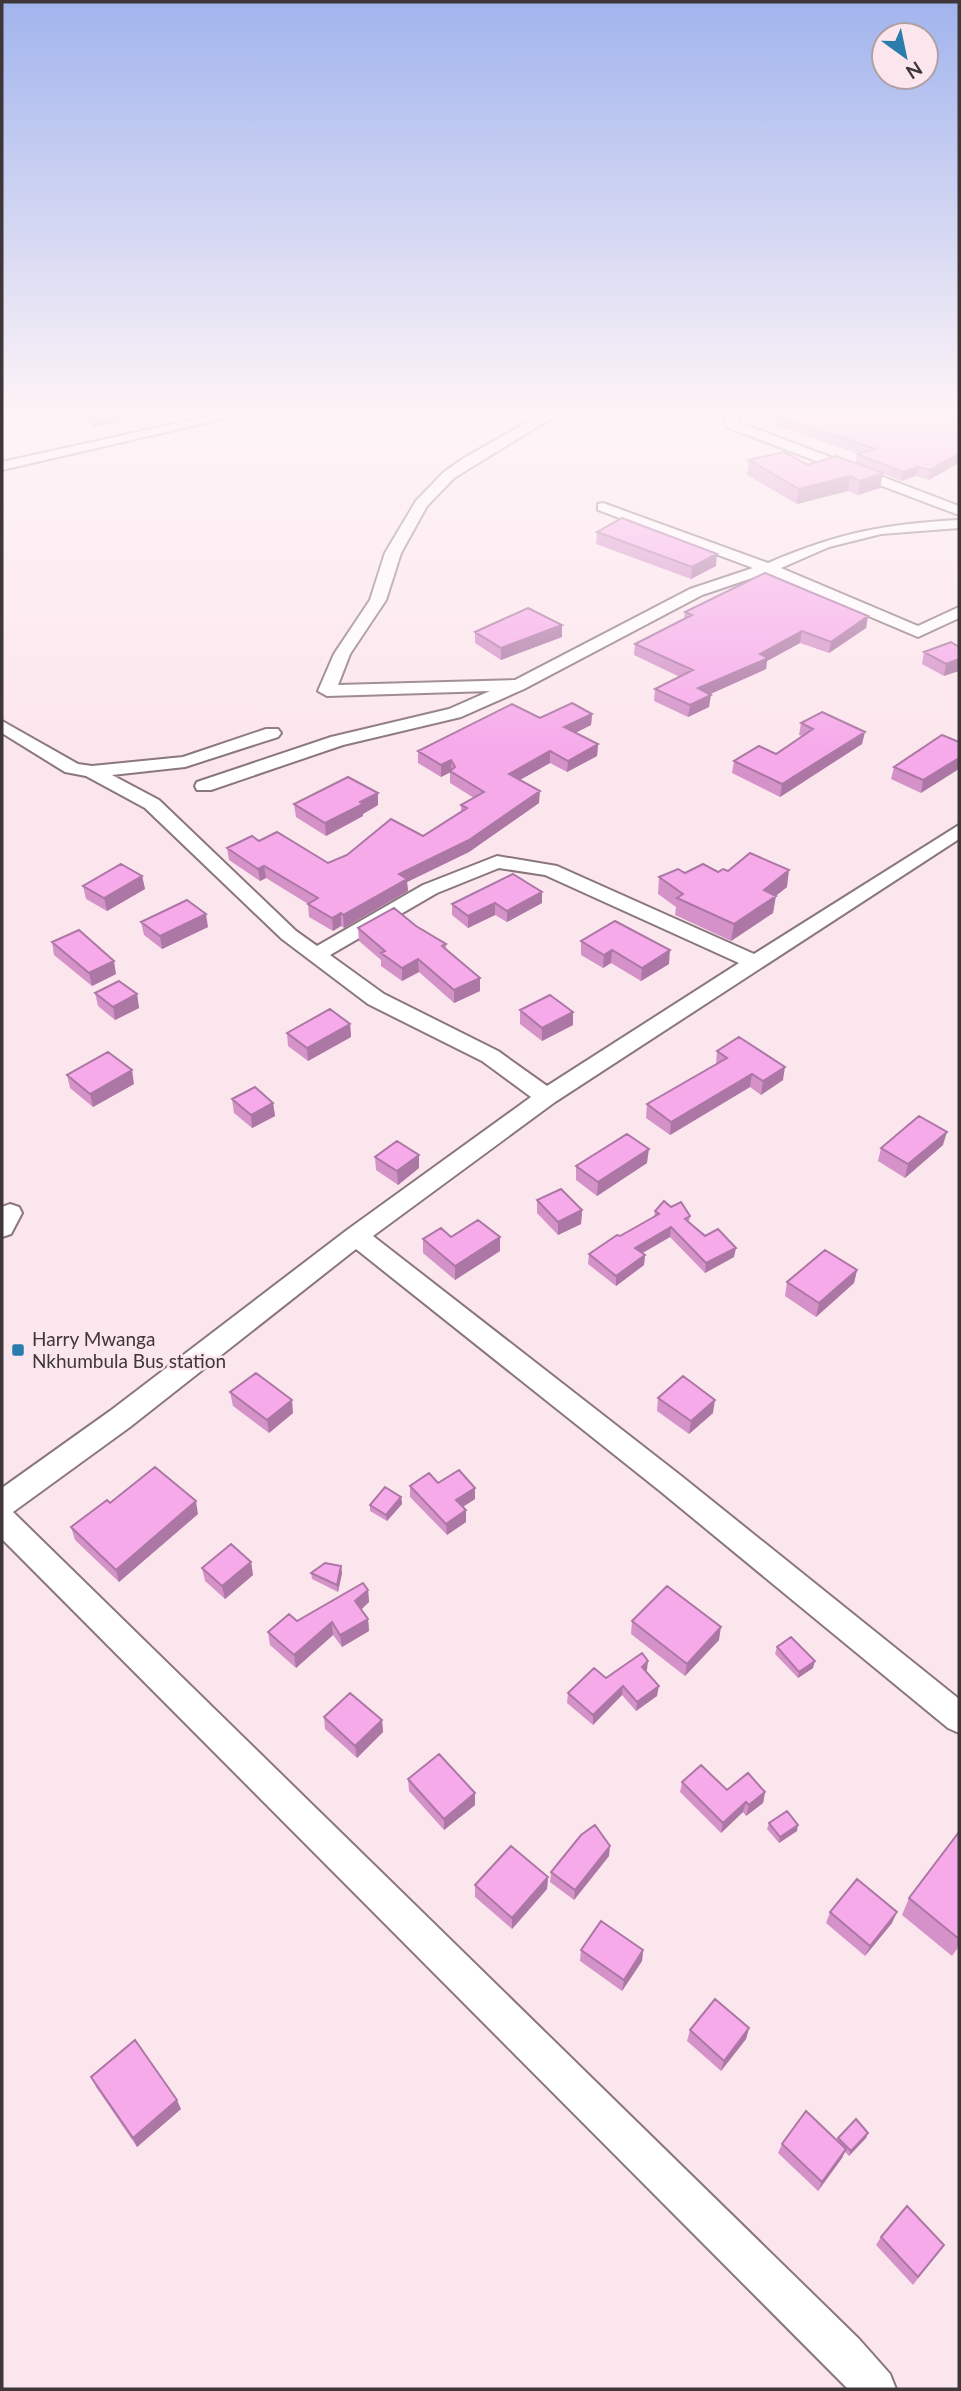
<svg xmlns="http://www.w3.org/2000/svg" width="961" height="2391" font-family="Lato,sans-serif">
  <rect width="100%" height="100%" fill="#fce6ed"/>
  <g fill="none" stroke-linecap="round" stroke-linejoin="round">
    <g stroke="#8a767d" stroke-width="4">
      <path id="street" d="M210,416H235L2,470V462Z
        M538,416H555L454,478L427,506L401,553L386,600L350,654L338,685L515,680L690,589L753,568L598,510V504L603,503L768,563C838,533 884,524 959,520V528L881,534L829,547L781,568L918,626L959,607V618L918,637L767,573L702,595L524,689L461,717L343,745L211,790H197L195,786L197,782L331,737L449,709L490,691L327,696L318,691L334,654L370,600L385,553L416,501L444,472L464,458Z
        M725,416H739L738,422L959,506V515L726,427Z
        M2,721L78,764L92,766L183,757L266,729H278L281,733L278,737L185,767L112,775L159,800L296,931L317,946L423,885L497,856L557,866L754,954L959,825V839L555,1102L373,1236L680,1475L959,1699V1733L948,1728L660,1491L356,1249L130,1427L13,1512L859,2339L890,2374L896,2389H848L2,1539V1488L110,1411L347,1230L531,1097L482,1061L368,1004L282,939L145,808L86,776L65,772L2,733ZM499,868L545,875L739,963L547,1086L498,1051L384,994L330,955L437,893Z
        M10,1204L19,1207L22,1213L11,1234L2,1237V1207Z"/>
    </g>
    <use href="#street" fill="#fff" fill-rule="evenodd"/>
  </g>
  <path fill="#d492c9" d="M84,416H127V421L93,427Z
    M774,416L959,428L929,480L916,476L901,481L883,474L880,488L858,495L848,491L797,504L747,475L749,460L808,465L856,463L857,454H860L773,425Z
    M931,416H959V425Z
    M597,532L716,566L691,579L596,544Z
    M685,612L868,616L866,628L829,653L800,643L767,661L766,669L710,694L709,707L688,717L654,701L655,689L680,677L634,655L635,644L684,619Z
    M475,632L562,637L501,660L475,643Z
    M959,647L944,676L922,664L924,652Z
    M592,714L591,725L575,733L598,744L597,756L567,772L550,763L520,780L539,803L469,852L407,882L408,891L344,928L341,926L333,931L309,917L308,904L266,878L260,881L229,860L227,848L259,841L328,863L423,836L461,812V805L474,798L450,783V772L441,777L418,763V751L540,718Z
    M801,723L862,744L780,797L732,773L734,761L776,754L802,736L799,735Z
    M942,735L921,793L891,779L894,767Z
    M378,793V805L363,814V816L326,836L296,817L294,804Z
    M728,871L787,887L775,896L773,913L731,941L675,915L676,907L658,894L659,877L685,873Z
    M142,876L145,889L107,911L86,899L83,886Z
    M542,892V903L507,922L495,915L468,928L452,915V904Z
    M141,922L208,927L162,949L144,935Z
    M416,926L446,944V949L480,991L454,1003L419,972L402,981L381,966V960L359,941L358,928Z
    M581,941L669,964L641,981L611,963L603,968L581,955Z
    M52,942L116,974L92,986L54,955Z
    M95,993L137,994L139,1008L115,1020L98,1006Z
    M520,1010L573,1012V1025L542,1041L520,1024Z
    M350,1024L351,1037L308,1061L288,1046L287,1033Z
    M717,1051L783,1080L761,1095L750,1087L670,1135L646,1118L647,1104L716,1065Z
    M67,1075L134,1084L93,1107L70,1088Z
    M232,1099L273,1103L275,1116L252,1128L234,1113Z
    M943,1145L905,1178L878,1161L881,1148Z
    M419,1155V1168L398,1185L376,1170L375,1157Z
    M647,1163L597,1196L576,1180V1166Z
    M537,1200L582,1210L581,1224L558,1235L537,1213Z
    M671,1207L690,1216L689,1222L734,1257L705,1273L670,1237L642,1253L645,1255L644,1265L616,1286L588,1264L589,1254L654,1217L655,1211Z
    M451,1237L500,1251L455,1280L423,1253V1239Z
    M857,1270L854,1283L816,1317L785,1296L787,1282Z
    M230,1392L293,1413L269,1433L233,1406Z
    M658,1398L713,1413L689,1434L657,1411Z
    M438,1483L475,1499L463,1507L466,1510V1522L447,1535L410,1497V1486Z
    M401,1497L402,1504L387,1521L370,1511V1505Z
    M110,1503L198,1514L119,1582L75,1540L71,1527Z
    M251,1562L253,1575L225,1599L205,1581L202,1568Z
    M311,1573H342L338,1592L312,1579Z
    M368,1590L369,1602L361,1610L368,1619L369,1631L342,1647L333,1635L296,1668L270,1645L268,1632L297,1621Z
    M632,1621L719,1640L685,1676L631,1634Z
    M777,1647L813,1668L798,1678L775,1654Z
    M647,1670L646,1672L657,1696L636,1711L622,1695L593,1725L567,1703L568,1693L606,1678Z
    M324,1717L382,1720L383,1732L357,1758L325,1729Z
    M408,1779L475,1805L444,1830L409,1791Z
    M682,1782L727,1790L765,1792L763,1803L746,1816L743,1812L721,1833L680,1792Z
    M769,1823L797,1831L779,1843L767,1829Z
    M959,1832V1946L952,1956L902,1915L909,1898Z
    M609,1856L574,1900L550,1882L551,1872Z
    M548,1877L547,1889L512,1929L475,1897V1885Z
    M830,1912L892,1923L865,1956L826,1923Z
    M581,1950H643L642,1961L622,1991L580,1961Z
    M749,2028L746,2039L721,2071L687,2041L690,2030Z
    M91,2077L181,2109L137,2147L96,2087Z
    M868,2133L866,2138L849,2156L845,2152L842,2158L818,2191L778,2153L782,2144L837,2140L838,2138Z
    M881,2237L944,2245L913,2285L876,2245Z"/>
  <path fill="#ac77a4" d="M2,416H6L2,425Z
    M91,416H127V421L93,427Z
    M174,416H192L174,420Z
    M959,454V463L929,480L930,470Z
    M918,467L916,476L901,481L903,472Z
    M883,473L880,488L858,495L860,481Z
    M850,476L848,491L797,504L799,489Z
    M717,554L716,566L691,579L692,567Z
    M868,616L866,628L829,653L831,642Z
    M562,625V637L501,660V648Z
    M802,631L800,643L767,661L766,669L697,700L698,688Z
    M959,659V671L944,676L946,664Z
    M711,695L709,707L688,717L690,705Z
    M592,714L591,725L563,739L564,727Z
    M865,732L862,744L780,797L782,784Z
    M598,744L597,756L567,772L568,761Z
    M550,751V763L509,786V774Z
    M959,758V769L921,793L923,780Z
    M451,760V772L441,777V765Z
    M540,791L539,803L469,852L407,882L408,891L344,928L343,915L399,874Z
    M378,793V805L363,814V816L326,836L325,823Z
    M264,866L266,878L260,881L258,869Z
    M789,870L787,887L772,899L776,896L773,913L731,941L734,924L764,890Z
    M142,876L145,889L107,911L104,898Z
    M542,892V903L507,922V911Z
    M495,903V915L468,928V916Z
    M341,913V926L333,931L332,918Z
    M206,914L208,927L162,949L160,936Z
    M612,950L611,963L603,968L604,955Z
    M670,950L669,964L641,981L642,968Z
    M418,959L419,972L402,981V968Z
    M114,961L116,974L92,986L89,973Z
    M480,978V991L454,1003V990Z
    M137,994L139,1008L115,1020L113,1007Z
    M573,1012V1025L542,1041V1028Z
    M350,1024L351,1037L308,1061L307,1048Z
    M785,1067L783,1080L761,1095L763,1081Z
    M132,1070L134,1084L93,1107L90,1094Z
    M752,1074L750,1087L670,1135L671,1122Z
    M273,1103L275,1116L252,1128L251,1115Z
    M947,1132L943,1145L905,1178L908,1164Z
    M649,1149L647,1163L597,1196L598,1182Z
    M419,1155V1168L398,1185L397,1171Z
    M582,1210L581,1224L558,1235V1222Z
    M671,1227L670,1237L634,1258L635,1248Z
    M500,1237V1251L455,1280V1266Z
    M736,1248L734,1257L705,1273L706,1263Z
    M645,1255L644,1265L616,1286V1276Z
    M857,1270L854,1283L816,1317L819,1303Z
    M292,1400L293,1413L269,1433L267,1420Z
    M715,1400L713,1413L689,1434L691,1421Z
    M475,1488V1499L456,1511V1500Z
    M401,1497L402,1504L387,1521L386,1515Z
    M196,1501L198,1514L119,1582L116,1570Z
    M466,1510V1522L447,1535L446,1524Z
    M251,1562L253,1575L225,1599L222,1586Z
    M341,1566L342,1573L338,1592L337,1585Z
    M368,1590L369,1602L356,1614L355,1601Z
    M368,1619L369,1631L342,1647L340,1635Z
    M332,1622L333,1635L296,1668L294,1655Z
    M721,1627L719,1640L685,1676L687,1664Z
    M648,1661L647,1670L641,1677L642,1667Z
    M815,1661L813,1668L798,1678L799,1672Z
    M623,1686L622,1695L593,1725V1715Z
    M659,1686L657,1696L636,1711L637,1702Z
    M382,1720L383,1732L357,1758L355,1746Z
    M765,1792L763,1803L746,1816L749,1805Z
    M475,1793V1805L444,1830V1819Z
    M746,1802L743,1812L721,1833L723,1823Z
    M798,1825L797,1831L779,1843L780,1837Z
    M610,1846L609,1856L574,1900L575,1890Z
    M548,1877L547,1889L512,1929V1918Z
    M897,1912L892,1923L865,1956L870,1946Z
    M643,1950L642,1961L622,1991L624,1980Z
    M749,2028L746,2039L721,2071L724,2061Z
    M177,2100L181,2109L137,2147L133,2138Z
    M868,2133L866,2138L849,2156L851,2151Z
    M846,2149L842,2158L818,2191L822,2182Z"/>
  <path fill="#f6aaea" stroke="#ac77a4" stroke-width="2" d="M775,416H928L959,428V454L930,470L918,467L903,472L857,454L876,449Z
    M784,452L808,465L836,456L883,473L860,481L850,476L799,489L749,460Z
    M622,518L717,554L692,567L597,532Z
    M765,573L868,616L831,642L802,631L760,654L768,658L698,688L711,695L690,705L655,689L693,670L635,644L692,615L685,612Z
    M528,608L562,625L501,648L475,632Z
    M951,642L959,647V659L946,664L924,652Z
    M572,703L592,714L564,727L598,744L568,761L550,751L509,774L540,791L469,840L399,874L407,879L343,915L341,913L332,918L308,904L318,898L264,866L258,869L227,848L252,836L259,841L277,832L328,863L347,855L391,819L423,836L467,808L461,805L484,792L450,771L455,767L451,760L441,765L418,751L512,704L540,718Z
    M822,712L865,732L782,784L734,761L759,746L776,754L813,729L801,723Z
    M942,735L959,742V758L923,780L894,767Z
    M348,777L378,793L360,802L363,804L325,823L294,804Z
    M750,853L789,870L764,890L776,896L734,924L677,898L683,894L659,877L678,869L685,873L703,864L718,872L723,869L728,871Z
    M121,864L142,876L104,898L83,886Z
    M513,874L542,892L507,911L495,903L468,916L452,904Z
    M187,900L206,914L160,936L141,922Z
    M394,908L416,926L446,944L442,946L480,978L454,990L418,959L402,968L381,953L385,951L358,928Z
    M615,921L670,950L642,968L612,950L604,955L581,941Z
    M79,930L114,961L89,973L52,942Z
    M119,981L137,994L113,1007L95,993Z
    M550,995L573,1012L542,1028L520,1010Z
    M330,1009L350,1024L307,1048L287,1033Z
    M739,1037L785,1067L763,1081L752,1074L671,1122L647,1104L727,1058L717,1051Z
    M108,1052L132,1070L90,1094L67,1075Z
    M255,1087L273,1103L251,1115L232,1099Z
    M919,1116L947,1132L908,1164L881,1148Z
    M627,1134L649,1149L598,1182L576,1166Z
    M397,1141L419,1155L397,1171L375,1157Z
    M561,1189L582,1210L558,1222L537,1200Z
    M664,1201L671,1207L681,1202L690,1216L685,1219L705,1236L718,1229L736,1248L706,1263L671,1227L635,1248L645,1255L616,1276L589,1254L617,1235L620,1236L659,1214L655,1211Z
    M478,1220L500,1237L455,1266L423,1239L441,1228L451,1237Z
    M825,1250L857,1270L819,1303L787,1282Z
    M256,1373L292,1400L267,1420L230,1392Z
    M683,1376L715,1400L691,1421L658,1398Z
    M155,1467L196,1501L116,1570L71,1527L107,1500L110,1503Z
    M459,1470L475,1488L456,1500L466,1510L446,1524L410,1486L429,1473L438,1483Z
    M385,1487L401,1497L386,1515L370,1505Z
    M231,1544L251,1562L222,1586L202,1568Z
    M325,1563L341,1566L337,1585L311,1573Z
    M363,1583L368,1590L355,1601L368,1619L340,1635L332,1622L294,1655L268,1632L289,1614L297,1621Z
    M667,1586L721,1627L687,1664L632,1621Z
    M791,1637L815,1661L799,1672L777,1647Z
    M642,1653L648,1661L642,1667L659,1686L637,1702L623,1686L593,1715L568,1693L594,1668L606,1678Z
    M350,1693L382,1720L355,1746L324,1717Z
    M439,1754L475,1793L444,1819L408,1779Z
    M701,1765L727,1790L748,1773L765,1792L749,1805L746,1802L723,1823L682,1782Z
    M787,1811L798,1825L780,1837L769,1823Z
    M595,1825L610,1846L575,1890L551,1872L581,1835Z
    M959,1832V1939L909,1898Z
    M511,1846L548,1877L512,1918L475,1885Z
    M857,1879L897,1912L870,1946L830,1912Z
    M601,1921L643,1950L624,1980L581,1950Z
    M715,1999L749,2028L724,2061L690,2030Z
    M135,2040L177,2100L133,2138L91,2077Z
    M806,2111L846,2149L822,2182L782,2144Z
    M856,2119L868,2133L851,2151L838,2138Z
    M907,2206L944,2245L918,2277L881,2237Z"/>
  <linearGradient id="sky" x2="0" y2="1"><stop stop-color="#a1b4ed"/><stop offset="0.55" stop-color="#fef4f7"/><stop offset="1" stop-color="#fef4f7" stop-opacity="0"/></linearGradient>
  <rect width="961" height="751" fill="url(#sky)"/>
  <rect fill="#297cac" stroke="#fce6ed" stroke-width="2.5" x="11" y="1343" width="14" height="14" rx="3.5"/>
  <g text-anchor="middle" stroke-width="5" stroke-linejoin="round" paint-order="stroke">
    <g font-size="19" fill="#3e3639" stroke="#fce6ed" text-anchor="start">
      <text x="32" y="1346">Harry Mwanga<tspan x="32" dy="22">Nkhumbula Bus station</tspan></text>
    </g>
  </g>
  <rect width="961" height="2391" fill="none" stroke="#3e3639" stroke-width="7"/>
  <g transform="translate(905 56) rotate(147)"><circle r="33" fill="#fce6ed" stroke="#b0a0a5" stroke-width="2"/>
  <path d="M0-5L12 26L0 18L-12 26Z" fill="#297cac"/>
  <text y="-10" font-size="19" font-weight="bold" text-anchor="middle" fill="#3e3639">N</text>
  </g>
</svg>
